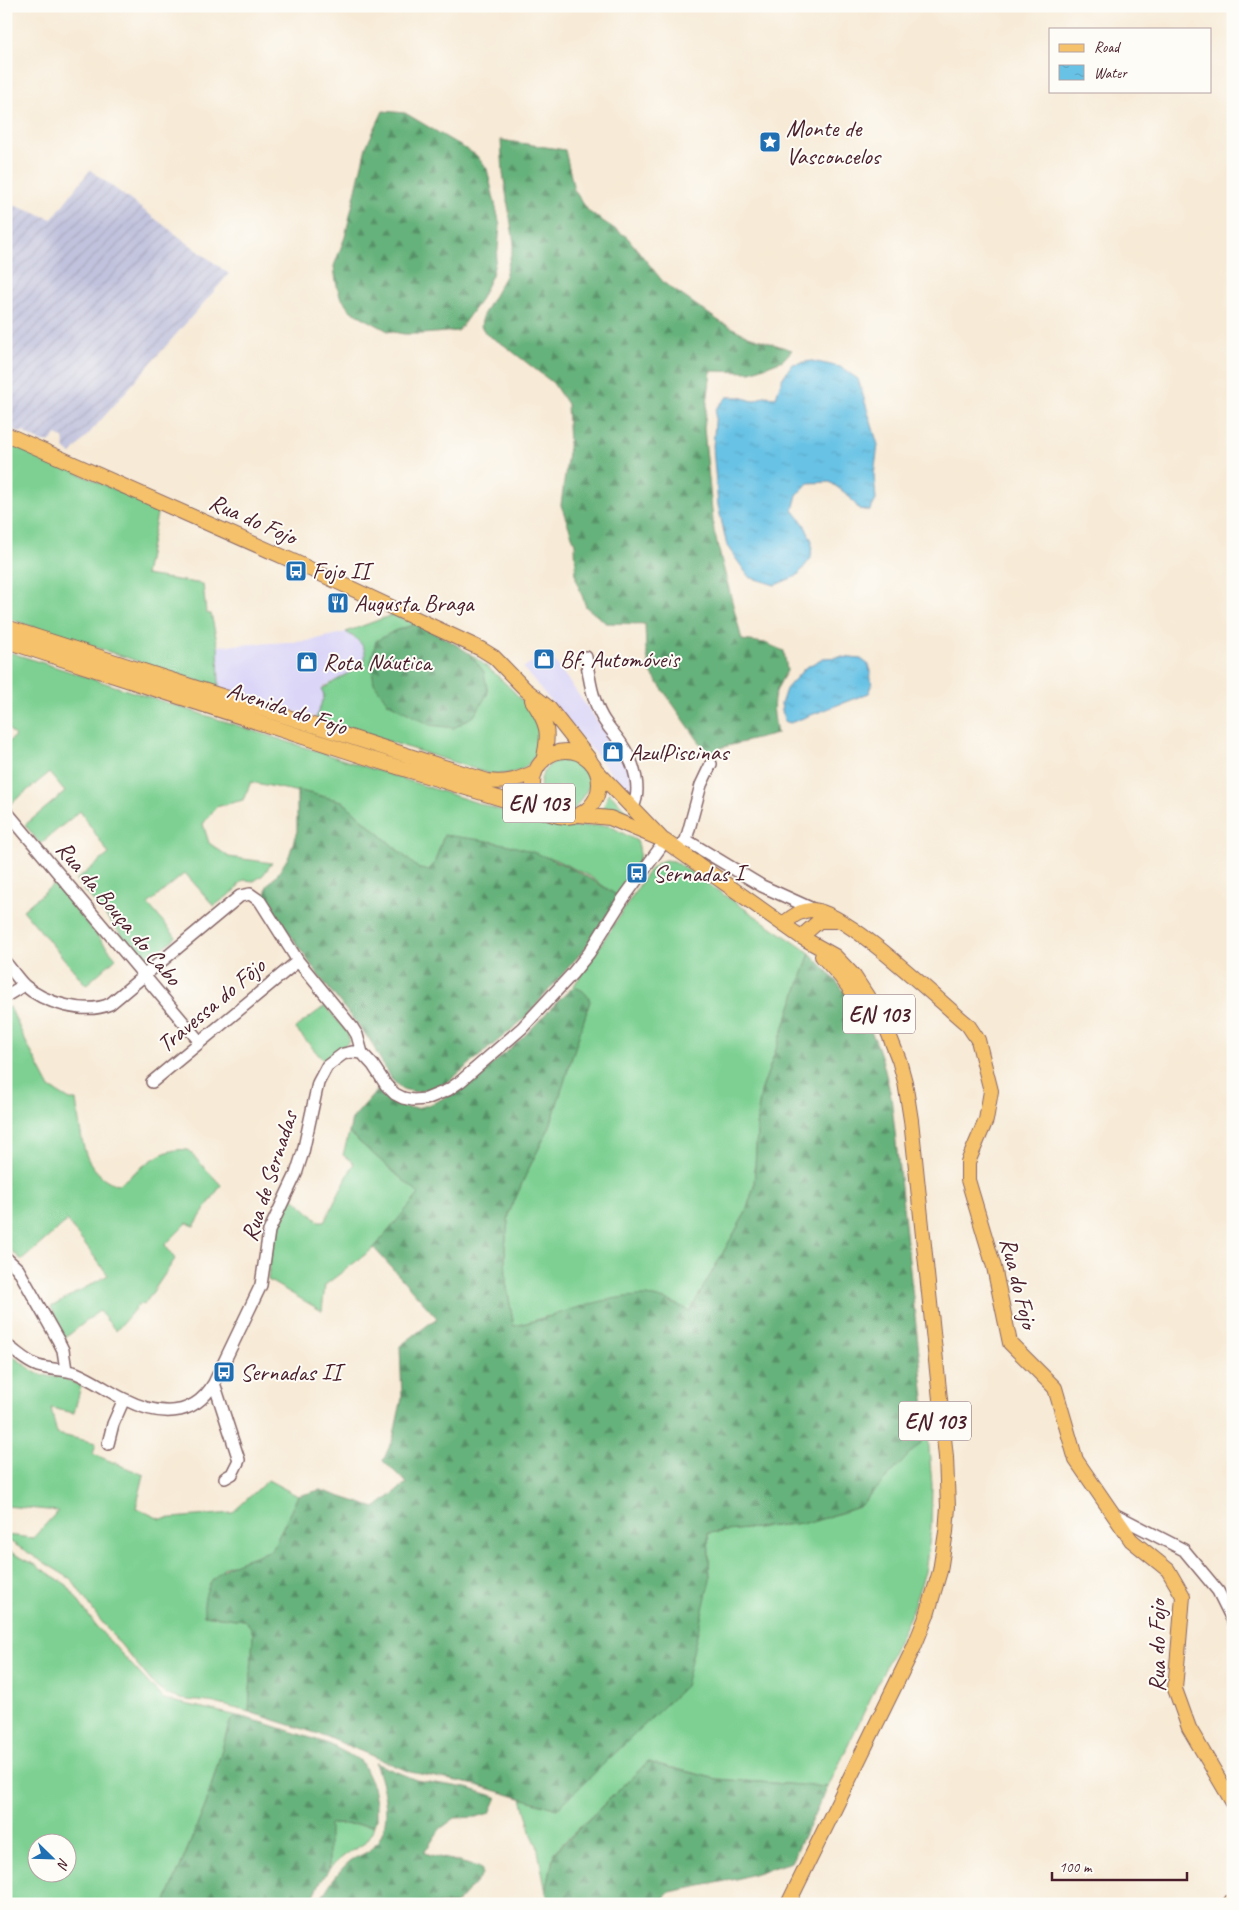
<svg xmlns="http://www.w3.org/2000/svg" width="1239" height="1910" font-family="Caveat,sans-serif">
  <defs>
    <pattern id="industrial-furrows" width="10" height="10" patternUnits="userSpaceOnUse" patternTransform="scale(1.25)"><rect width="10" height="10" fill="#c1c2dd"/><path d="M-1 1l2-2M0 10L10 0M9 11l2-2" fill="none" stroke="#a7a6be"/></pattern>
    <pattern id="forest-firs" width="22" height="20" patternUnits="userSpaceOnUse" patternTransform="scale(1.25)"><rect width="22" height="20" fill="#66b27c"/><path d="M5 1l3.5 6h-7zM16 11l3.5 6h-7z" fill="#569066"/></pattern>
    <pattern id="water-ripples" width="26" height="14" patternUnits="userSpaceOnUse" patternTransform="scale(1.25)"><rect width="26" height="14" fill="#68c2e5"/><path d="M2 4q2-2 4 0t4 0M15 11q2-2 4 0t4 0" fill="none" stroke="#5ca6c5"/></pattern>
  </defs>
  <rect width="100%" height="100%" fill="#fdfcf7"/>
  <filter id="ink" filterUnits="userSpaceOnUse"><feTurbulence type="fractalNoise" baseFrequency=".02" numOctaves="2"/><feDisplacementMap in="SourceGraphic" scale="10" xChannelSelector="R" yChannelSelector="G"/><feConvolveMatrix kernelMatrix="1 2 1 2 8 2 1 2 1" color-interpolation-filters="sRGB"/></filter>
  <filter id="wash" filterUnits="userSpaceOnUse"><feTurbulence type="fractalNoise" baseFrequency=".0096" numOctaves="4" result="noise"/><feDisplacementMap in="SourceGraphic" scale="20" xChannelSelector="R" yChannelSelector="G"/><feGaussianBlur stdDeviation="1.12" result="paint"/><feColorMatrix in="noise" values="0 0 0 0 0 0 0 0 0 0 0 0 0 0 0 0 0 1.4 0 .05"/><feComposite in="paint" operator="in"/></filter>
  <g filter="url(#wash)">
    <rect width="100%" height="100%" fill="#f7ead6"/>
    <path fill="#dbd6f7" d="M346,632L363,645L366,652L365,660L357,668L322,688L324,696L316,718L219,688L218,646L308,641Z
      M548,652L626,761L630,770L632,788L631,797L523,668Z"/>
    <path fill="url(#industrial-furrows)" d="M90,170L229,274L71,454L65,450L63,438L56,435L49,442H42L25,434L26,432L23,431L22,433L6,426V215L13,205L52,219Z"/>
    <path fill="#7dd092" stroke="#64785e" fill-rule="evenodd" d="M6,441L158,509L145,575L203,584L206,613L211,614L218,646L219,688L6,618Z
      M392,615L416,624L394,631L484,672L469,653C490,668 530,702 538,726C541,736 539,747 534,756C526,773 507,775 490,774L316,718L324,696L322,689L357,668L365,660C367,645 357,639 346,632Z
      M6,651L546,825L565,828L601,825L610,826L637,841C646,860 629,881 619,897L589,876L554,859L444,836L434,864L429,870L419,869L342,801L251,782L243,800L216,807L203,824L209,843L229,857L272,863L263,875L254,881L244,880L239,884L236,890L214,906L185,873L148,904L176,937L145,963L76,880L109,854L80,811L40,844L25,825L65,792L49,773L8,806L6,803V744L15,736L6,726Z
      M568,758C581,761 590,768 593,781L573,811C535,817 526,763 568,758Z
      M609,792L635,820L617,813L602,810Z
      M665,860L674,861L810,953L761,1092L758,1112L754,1186L746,1212L690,1311L672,1302L545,1317L514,1327L506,1282L505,1248L509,1213L527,1172L550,1126L590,1001C586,992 582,989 573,987L648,872L657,863Z
      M54,884L116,958L86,985L23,910Z
      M325,1006L347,1032L349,1040C346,1049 330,1052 323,1060L295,1028Z
      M10,1007L26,1042L50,1088L70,1100H76C78,1114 82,1150 89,1161C95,1171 107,1184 119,1184C141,1170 160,1146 188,1150L221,1185L194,1226L187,1223L165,1245L175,1259L144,1305L139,1304L116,1331L99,1311L65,1338L51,1307L108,1275L67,1221L22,1260L6,1246V1008Z
      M349,1133L420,1194L374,1248L325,1285L322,1311L268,1280L271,1235L292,1196L318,1221H325L354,1163L343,1155Z
      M6,1351L36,1373L52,1377L59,1376L81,1386L74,1413L51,1408L57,1434L96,1443L93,1454L144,1475L136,1508L160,1519L232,1513L268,1480L298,1496L272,1550L223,1568L204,1615L244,1620L250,1626L253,1634L249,1712C238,1709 226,1706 215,1703C192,1699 175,1703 156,1687L97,1616L71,1579L6,1539V1535L33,1538L58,1511L6,1506Z
      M928,1435L932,1485L931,1529L925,1572L910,1616L828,1787L717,1779L648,1762L554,1852L546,1893L537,1845L532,1835L522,1798L557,1809L710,1580L708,1533L812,1522L859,1507Z
      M6,1550L36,1565L67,1585L96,1626L163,1699L238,1716L231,1720L229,1725L206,1804L165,1904H6ZM38,1842H68V1872H38Z
      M328,1824L374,1825C369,1845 362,1844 348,1853C341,1858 335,1863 329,1869Z"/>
    <path fill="url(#forest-firs)" stroke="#586854" d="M383,111L405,113L476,155L487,169L500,225L498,250L492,275L479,302L458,331L422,334H404L388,331L351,311L340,296L336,282L334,266L345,237L366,147Z
      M501,140L565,150L574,190L589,212L627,237L664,283L719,321L748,336L792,350L783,360L751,372L711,371L704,428L714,531L742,640L765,643L784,651L787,671C770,698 772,704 777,734L719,748L710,757L651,673L646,650L645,624L606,623L586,607L576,578L575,544L561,505L569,445L567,404L553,383L504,345L486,334L481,326L483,315L505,276L514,243L503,173Z
      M416,624L444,637L469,653L484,672L488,693L475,715L454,728L430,725L387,702L374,683L371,662L376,641L394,631Z
      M297,790L342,801L419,869L429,870L434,864L444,835C465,838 488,840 509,845C549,855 584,873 619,897L592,940L524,1019L448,1082L432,1089L416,1092L402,1089L390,1078L370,1040L321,979L270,906L265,896L267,886L279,872L289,856L297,831Z
      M810,953C837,981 864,1011 878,1047C884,1063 887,1080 891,1096L928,1435L859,1507L812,1522L708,1533L710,1580L685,1686L557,1809L477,1785L410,1772L325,1736L249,1712L253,1634L250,1626L244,1620L204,1615C201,1568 237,1563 272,1550L298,1496L320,1490L375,1508L407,1483L383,1461L393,1439L402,1398L400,1346L437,1318L374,1248L419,1194L349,1133L352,1119L381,1086C388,1096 396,1107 410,1108C442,1110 498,1060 521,1039C539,1022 554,1003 573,987C582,989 586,992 590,1001L550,1126L527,1172L509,1213L505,1248L506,1282L514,1326C556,1317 601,1295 646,1296C661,1297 676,1304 690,1311L746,1212L754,1186L758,1112L761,1092Z
      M238,1716L268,1724L329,1744L361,1761L373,1787L376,1803V1820L374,1825L329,1824V1869L319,1885L310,1904H165L206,1804L229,1725L231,1720Z
      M648,1762L717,1779L828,1787L791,1862L737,1879L670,1892L657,1904H550L546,1893L554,1853Z
      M375,1763L416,1780L467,1788L497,1797L490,1813L476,1817L455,1818L440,1829L424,1853L478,1867L482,1870V1875L479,1879L456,1904H318C327,1888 336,1873 350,1861C357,1856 367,1854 373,1847C395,1824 384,1789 375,1763Z"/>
    <path fill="url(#water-ripples)" stroke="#597088" d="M812,361L840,367L858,379L878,445L874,475L876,500L870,511L859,509L848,495L830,482L808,483L797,495L793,510L804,524L812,541L811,558L797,576L775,585L749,577L727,546L718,505L713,448L716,409L727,397H740L753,401L764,396L776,397L782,379L792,364Z
      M841,657L861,659L869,665L872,686L869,693L790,723L784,721L781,704L786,689L805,668L823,658Z"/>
  </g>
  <g filter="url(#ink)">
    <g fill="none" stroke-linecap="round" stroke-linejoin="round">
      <g stroke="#876667" stroke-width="14">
        <path id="minor" d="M586,657C589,677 592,699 602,717C608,728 618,737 624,748C634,764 642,789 633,807
          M6,811L200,1042
          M686,840L762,886L815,910
          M682,845L686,840L701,785L711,764
          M6,963C12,970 17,978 24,985C44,1003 85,1015 110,1004L240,896L250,894L260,901L298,961L352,1027L357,1035L362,1053
          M6,996L24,985
          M152,1082L298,961
          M6,1258L18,1269L58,1340L63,1350L66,1370
          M6,1345C17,1352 26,1362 38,1366C51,1370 64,1369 76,1373C93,1380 108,1391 124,1399C158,1416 193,1419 214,1383L261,1285L269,1231L296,1174L303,1152L318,1083L327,1066L343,1054L352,1052L362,1053L373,1065L386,1085L395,1094L403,1098L413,1100L426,1099L448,1090L461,1081L522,1028L572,974L589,953L623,899L665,841
          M214,1383L239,1460L232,1474L225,1478
          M108,1444L113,1424L124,1399
          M1114,1514L1184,1550L1218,1591L1233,1621"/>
      </g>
      <g stroke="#876667" stroke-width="16">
        <path id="major" d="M6,434L295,562L481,649L494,657L525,689L549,708L590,760
          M6,627L488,781C506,784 519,779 535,772
          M6,641L365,757L554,815
          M532,700C548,724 550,733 543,761
          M533 784a33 33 0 1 1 66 0a33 33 0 1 1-66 0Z
          M597,771L664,841
          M579,815L610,818L665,841L801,937L835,956L854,976L884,1022L899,1060L905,1082L911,1120L946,1457L948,1507L946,1532L940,1571L927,1615L914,1647L788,1904
          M783,924C793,916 800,910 813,910C846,911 939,1001 968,1025L978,1040L991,1091L986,1120L968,1162V1180L994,1267L1010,1343L1055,1388L1076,1460L1131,1540L1168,1570L1183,1596L1175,1689L1189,1728L1233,1803
          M801,937L819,921H836
          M822,956L840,976L873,1019
          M1229,1904L1233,1899"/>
      </g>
      <use href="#minor" stroke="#fff" stroke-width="11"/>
      <use href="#major" stroke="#f5c16b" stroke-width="14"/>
    </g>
  </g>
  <defs>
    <g id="sight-square" transform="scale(1.125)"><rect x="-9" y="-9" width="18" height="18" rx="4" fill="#1f6fb2" stroke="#fdfcf7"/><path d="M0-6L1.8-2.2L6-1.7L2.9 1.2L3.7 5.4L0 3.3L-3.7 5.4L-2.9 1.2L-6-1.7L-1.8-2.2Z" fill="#fff"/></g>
    <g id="bus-square" transform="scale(1.125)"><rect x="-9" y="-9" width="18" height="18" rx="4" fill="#1f6fb2" stroke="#fdfcf7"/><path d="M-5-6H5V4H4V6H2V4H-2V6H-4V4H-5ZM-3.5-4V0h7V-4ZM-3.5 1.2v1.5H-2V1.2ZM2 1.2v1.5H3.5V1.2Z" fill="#fff"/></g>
    <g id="restaurant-square" transform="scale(1.125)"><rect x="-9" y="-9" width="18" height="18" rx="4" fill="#1f6fb2" stroke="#fdfcf7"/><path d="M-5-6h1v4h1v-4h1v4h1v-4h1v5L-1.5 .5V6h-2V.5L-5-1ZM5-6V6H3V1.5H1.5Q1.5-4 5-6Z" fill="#fff"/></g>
    <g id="shop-square" transform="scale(1.125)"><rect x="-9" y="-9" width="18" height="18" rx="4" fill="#1f6fb2" stroke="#fdfcf7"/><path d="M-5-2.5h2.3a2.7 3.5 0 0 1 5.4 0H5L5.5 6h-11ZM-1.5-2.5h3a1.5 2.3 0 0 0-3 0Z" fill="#fff"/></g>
  </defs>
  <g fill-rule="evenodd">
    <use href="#sight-square" x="770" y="142"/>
    <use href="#bus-square" x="296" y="571"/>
    <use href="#restaurant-square" x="338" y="603"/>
    <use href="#shop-square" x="544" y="659"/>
    <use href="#shop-square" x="307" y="662"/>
    <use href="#shop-square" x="613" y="752"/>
    <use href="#bus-square" x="637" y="873"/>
    <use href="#bus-square" x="224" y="1372"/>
  </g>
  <g text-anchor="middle" stroke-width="4" stroke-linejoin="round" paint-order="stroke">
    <g fill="#fdfcf7" stroke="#806168" stroke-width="1">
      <rect x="503" y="783.5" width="72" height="39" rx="4"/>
      <rect x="843" y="994.5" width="72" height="39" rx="4"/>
      <rect x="899" y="1401.5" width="72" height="39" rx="4"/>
    </g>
    <g font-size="22" font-weight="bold" fill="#4a1f2b">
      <text x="539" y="811">EN 103</text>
      <text x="879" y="1022">EN 103</text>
      <text x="935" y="1429">EN 103</text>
    </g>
    <g font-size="24" fill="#4a1f2b" stroke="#fdfcf7" text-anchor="start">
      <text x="786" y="136">Monte de<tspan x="786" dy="28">Vasconcelos</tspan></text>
      <text x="312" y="579">Fojo II</text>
      <text x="354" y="611">Augusta Braga</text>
      <text x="560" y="667">Bf. Automóveis</text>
      <text x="323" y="670">Rota Náutica</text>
      <text x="629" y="760">AzulPiscinas</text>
      <text x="653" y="881">Sernadas I</text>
      <text x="240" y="1380">Sernadas II</text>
    </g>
    <g font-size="24" fill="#4a1f2b" stroke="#fdfcf7">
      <text transform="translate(253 519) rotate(24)" y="8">Rua do Fojo</text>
      <text transform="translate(287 708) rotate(18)" y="8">Avenida do Fojo</text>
      <text transform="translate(119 913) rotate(50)" y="8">Rua da Bouça do Cabo</text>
      <text transform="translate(211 1005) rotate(-40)" y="8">Travessa do Fôjo</text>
      <text transform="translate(269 1176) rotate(-72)" y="8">Rua de Sernadas</text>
      <text transform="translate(1019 1283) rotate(76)" y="8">Rua do Fojo</text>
      <text transform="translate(1157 1646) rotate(-90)" y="8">Rua do Fojo</text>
    </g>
  </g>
  <rect width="1239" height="1910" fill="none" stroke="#fdfcf7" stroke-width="25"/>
  <rect x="1049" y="28" width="162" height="65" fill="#fdfcf7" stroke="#b5a4a5"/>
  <rect x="1059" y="44" width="25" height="8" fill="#f5c16b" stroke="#b5a4a5"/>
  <text x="1094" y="52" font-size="15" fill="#4a1f2b">Road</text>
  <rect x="1059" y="65" width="25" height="15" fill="url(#water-ripples)" stroke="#b5a4a5"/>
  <text x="1094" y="78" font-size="15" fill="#4a1f2b">Water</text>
  <g transform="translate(52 1858) rotate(113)"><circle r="24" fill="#fdfcf7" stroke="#b5a4a5"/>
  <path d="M0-4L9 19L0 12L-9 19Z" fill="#1f6fb2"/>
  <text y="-8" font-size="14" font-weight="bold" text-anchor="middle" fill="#4a1f2b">N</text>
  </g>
  <path d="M1052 1872v8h135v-8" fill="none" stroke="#4a1f2b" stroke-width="2.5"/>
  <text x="1059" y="1872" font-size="15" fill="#4a1f2b" stroke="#fdfcf7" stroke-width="4" paint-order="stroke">100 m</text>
</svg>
